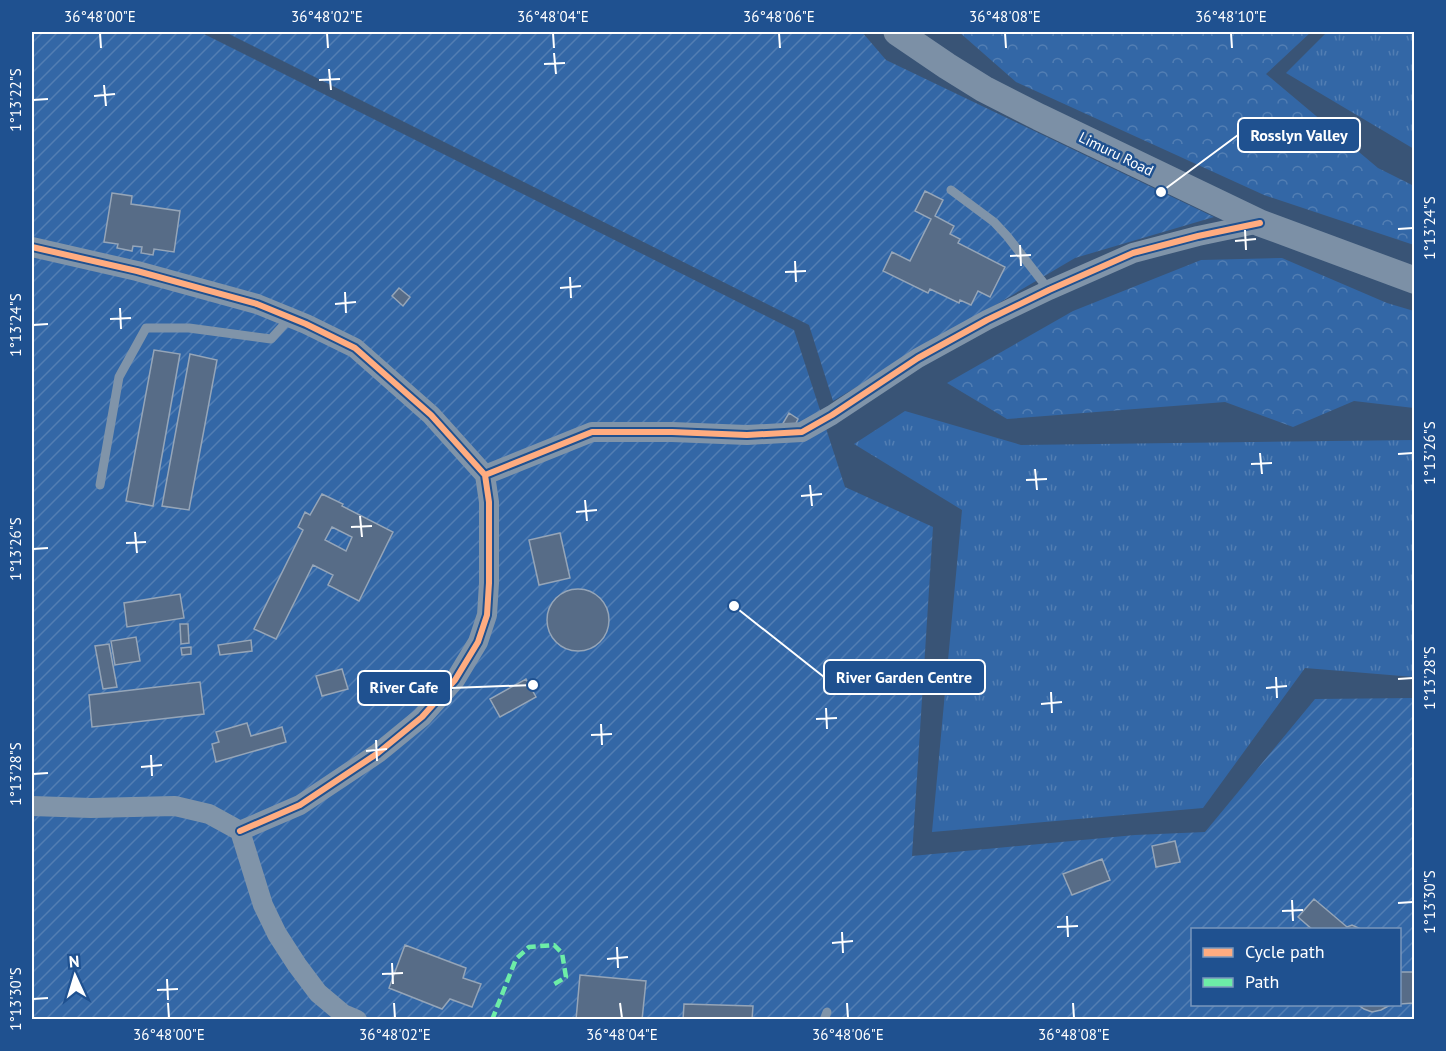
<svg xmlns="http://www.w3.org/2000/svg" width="1446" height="1051" font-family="'PT Sans',sans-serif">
  <defs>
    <pattern id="grass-tufts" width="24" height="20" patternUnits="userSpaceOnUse" patternTransform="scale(1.5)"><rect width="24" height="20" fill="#3367a6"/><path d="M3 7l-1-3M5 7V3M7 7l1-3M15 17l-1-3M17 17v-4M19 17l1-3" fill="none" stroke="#527eb3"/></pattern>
    <pattern id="forest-crowns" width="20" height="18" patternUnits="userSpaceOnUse" patternTransform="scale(1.5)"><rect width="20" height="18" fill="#3367a6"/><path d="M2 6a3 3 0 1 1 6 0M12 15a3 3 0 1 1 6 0" fill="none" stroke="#527eb3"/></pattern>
    <pattern id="garden-furrows" width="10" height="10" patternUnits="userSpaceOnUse" patternTransform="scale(1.5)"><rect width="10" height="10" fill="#3367a6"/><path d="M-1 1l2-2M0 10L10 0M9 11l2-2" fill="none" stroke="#527eb3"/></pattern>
  </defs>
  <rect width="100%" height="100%" fill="#395476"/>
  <path fill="url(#grass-tufts)" d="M1327,32H1414V149L1286,73Z
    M905,411L1021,445L1414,440V677L1305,668L1203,808L932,832L962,510L854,444Z"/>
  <path fill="url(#forest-crowns)" d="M959,32H1311L1266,74L1378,168L1414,186V245L1264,195L1016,82Z
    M1282,258L1387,303L1414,311V408L1354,401L1293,427L1225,402L1007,419L947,383L1073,311L1201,260Z"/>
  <path fill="url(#garden-furrows)" fill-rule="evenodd" d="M32,32H200L794,330L845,487L933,527L912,856L1135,835L1205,832L1315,699L1414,698V1019H32ZM1192,930H1400V1004H1192Z
    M225,32H862L886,60L1214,217L1075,258L833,401L809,325Z"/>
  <path fill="#576c87" stroke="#95a5b8" stroke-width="1.5" fill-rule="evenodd" d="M925,191L943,200L935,216L954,226L950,234L960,239L958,243L1005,267L990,297L978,291L971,305L960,300L959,303L930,289L928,293L883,271L892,252L910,261L931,219L915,211Z
    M112,193L132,196L131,204L180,211L174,252L154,249L153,255L141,253L142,247L133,246L132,251L117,248L118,244L104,242Z
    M399,288L410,297L403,306L392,296Z
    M154,350L180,354L153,506L126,501Z
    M190,354L217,360L189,510L162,506Z
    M789,413L798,419L792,431L782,425Z
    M322,494L343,504L342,506L393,532L359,601L328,585L333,575L313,565L276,639L254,629L303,530L298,527L305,512L310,515ZM332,527L352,537L346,551L325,540Z
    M560,533L570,578L539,585L529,540Z
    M547 620a31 31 0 1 1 62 0a31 31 0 1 1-62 0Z
    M180,594L184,618L127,627L124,603Z
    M180,624H188L189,643L181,644Z
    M136,637L140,661L115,665L111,641Z
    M251,640L252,651L220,655L218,645Z
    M109,644L117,687L103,689L95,646Z
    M191,647V654L182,655L181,648Z
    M342,669L348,689L322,696L316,676Z
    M526,679L536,697L500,717L490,699Z
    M200,682L204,714L92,727L89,695Z
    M247,723L251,736L282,727L286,742L216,762L212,744L219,742L216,732Z
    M1175,841L1180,862L1156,867L1152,846Z
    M1102,859L1110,880L1072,895L1063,874Z
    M1314,899L1347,927L1352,925L1363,930H1313L1298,917Z
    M405,945L466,968L463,978L481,984L472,1007L450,999L442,1009L389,988Z
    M1400,972H1414V1003L1400,1004Z
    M580,975L646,981L642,1020H576Z
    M684,1004L753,1006L752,1020H683Z
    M1357,1004H1392L1381,1010L1372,1012L1364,1009Z"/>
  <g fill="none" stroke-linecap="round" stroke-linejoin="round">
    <path stroke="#8094a9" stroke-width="9" d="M951,190L994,222L1007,236L1049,290
      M100,485L119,377L146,328H189L271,339L290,318
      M824,1020L827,1012"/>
    <path stroke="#8094a9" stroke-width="20" d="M32,247L137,271L257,304L306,324L355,348L431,415L485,475
      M32,806L91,808L175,806L209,814L240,831L263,905L277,934L297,965L318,993L343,1014L357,1020
      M240,831L300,805L378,753L422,717L455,680L478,642L487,615L489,583V502L485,475L592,432H672L747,435L802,432L832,415L918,358L987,320L1049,290L1133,253L1198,236L1260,223"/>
    <path stroke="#7c90a6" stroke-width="27" d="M897,32L947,66L984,89L1039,117L1260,223L1414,280"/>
    <path stroke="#6deda7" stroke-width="4.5" stroke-dasharray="9 4.5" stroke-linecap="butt" d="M492,1020L516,959L529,947L554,945L562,953L566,977L551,986"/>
    <g stroke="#1f5190" stroke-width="10">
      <path id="cycleway" d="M32,247L137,271L257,304L306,324L355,348L431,415L485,475
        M240,831L300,805L378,753L422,717L455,680L478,642L487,615L489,583V502L485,475L592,432H672L747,435L802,432L832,415L918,358L987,320L1049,290L1133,253L1198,236L1260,223"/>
    </g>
    <use href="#cycleway" stroke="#ffac80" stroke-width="6"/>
  </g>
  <path fill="none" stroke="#fff" stroke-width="2" d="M100,33L101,48M327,33L328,48M553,33L554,48M779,33L780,48M1005,33L1006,48M1231,33L1232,48M554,53L556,74M544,64L565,63M329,69L331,90M319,80L340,79M104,85L106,106M94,96L115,94M33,100L48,99M1398,229L1413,228M1245,230L1246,250M1235,241L1256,239M1020,245L1021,266M1010,256L1031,255M795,261L796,282M785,272L806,271M570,277L571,298M560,288L581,286M345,292L346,313M335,304L356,302M120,308L121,329M110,319L131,318M33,325L48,324M1260,453L1262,474M1398,454L1413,453M1251,464L1272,463M1035,469L1037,490M1026,480L1047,479M810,485L812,506M801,496L822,494M585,500L587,521M576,512L597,510M360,516L362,537M351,527L372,526M135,532L137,553M126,543L146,542M33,549L48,548M1276,677L1277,698M1398,679L1413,678M1266,688L1287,686M1051,692L1052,713M1041,704L1062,702M826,708L827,729M816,719L837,718M601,724L602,745M591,735L612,734M376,740L377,761M366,751L387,749M151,755L152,776M141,767L162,765M33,774L48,773M1292,900L1293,921M1398,903L1413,902M1282,911L1303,910M1067,916L1068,937M1057,927L1078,926M842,932L843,953M832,943L853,941M617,947L618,968M607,959L628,957M392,963L393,984M382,974L403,973M167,979L168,1000M157,990L178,989M33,999L48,998M168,1003L169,1018M394,1003L395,1018M620,1003L622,1018M847,1003L848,1018M1073,1003L1074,1018"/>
  <g text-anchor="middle" stroke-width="5" stroke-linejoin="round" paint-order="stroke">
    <g font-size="15" fill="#fff" stroke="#1f5190">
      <text transform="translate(1116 154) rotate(26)" y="5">Limuru Road</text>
    </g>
  </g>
  <path fill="none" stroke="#fff" stroke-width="2" d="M1161 192L1238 135M734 606L824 677M533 685L451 688"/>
  <g fill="#fff" stroke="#1f5190" stroke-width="2">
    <circle cx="1161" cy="192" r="6"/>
    <circle cx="734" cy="606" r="6"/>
    <circle cx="533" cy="685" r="6"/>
  </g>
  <g fill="#1f5190" stroke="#fff" stroke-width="2">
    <rect x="1238" y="118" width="122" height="34" rx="6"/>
    <rect x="824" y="660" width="161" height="34" rx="6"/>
    <rect x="358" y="671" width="93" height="34" rx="6"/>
  </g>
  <g font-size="16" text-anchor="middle" font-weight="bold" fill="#fff">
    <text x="1299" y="141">Rosslyn Valley</text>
    <text x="904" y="683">River Garden Centre</text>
    <text x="404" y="693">River Cafe</text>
  </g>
  <rect width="1446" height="1051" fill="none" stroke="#1f5190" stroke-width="66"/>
  <rect x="1191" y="928" width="210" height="78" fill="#1f5190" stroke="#7997bc" stroke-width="1.5"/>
  <rect x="1203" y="948" width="30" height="9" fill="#ffac80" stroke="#7997bc" stroke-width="1.5"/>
  <text x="1245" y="958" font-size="18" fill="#ffffff">Cycle path</text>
  <rect x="1203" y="978" width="30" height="9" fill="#6deda7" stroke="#7997bc" stroke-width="1.5"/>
  <text x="1245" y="988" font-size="18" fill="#ffffff">Path</text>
  <g transform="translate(75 976) rotate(356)" stroke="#1f5190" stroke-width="4.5" paint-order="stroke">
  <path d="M0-4.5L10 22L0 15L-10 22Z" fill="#ffffff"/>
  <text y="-9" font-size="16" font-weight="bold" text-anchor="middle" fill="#ffffff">N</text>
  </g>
  <rect x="33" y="33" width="1380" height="985" fill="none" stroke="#fff" stroke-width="2"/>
  <g font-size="15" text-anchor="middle" fill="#fff">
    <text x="100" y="22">36°48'00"E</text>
    <text x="327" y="22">36°48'02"E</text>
    <text x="553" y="22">36°48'04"E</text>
    <text x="779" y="22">36°48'06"E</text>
    <text x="1005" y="22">36°48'08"E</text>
    <text x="1231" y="22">36°48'10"E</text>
    <text transform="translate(16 100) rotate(-90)" y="5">1°13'22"S</text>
    <text transform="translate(1430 228) rotate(-90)" y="5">1°13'24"S</text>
    <text transform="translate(16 325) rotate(-90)" y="5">1°13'24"S</text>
    <text transform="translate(1430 453) rotate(-90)" y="5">1°13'26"S</text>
    <text transform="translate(16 549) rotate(-90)" y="5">1°13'26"S</text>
    <text transform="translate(1430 678) rotate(-90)" y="5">1°13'28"S</text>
    <text transform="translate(16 774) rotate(-90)" y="5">1°13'28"S</text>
    <text transform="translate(1430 902) rotate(-90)" y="5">1°13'30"S</text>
    <text transform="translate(16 999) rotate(-90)" y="5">1°13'30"S</text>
    <text x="169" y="1040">36°48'00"E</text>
    <text x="395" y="1040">36°48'02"E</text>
    <text x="622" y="1040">36°48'04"E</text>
    <text x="848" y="1040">36°48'06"E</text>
    <text x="1074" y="1040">36°48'08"E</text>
  </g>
</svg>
